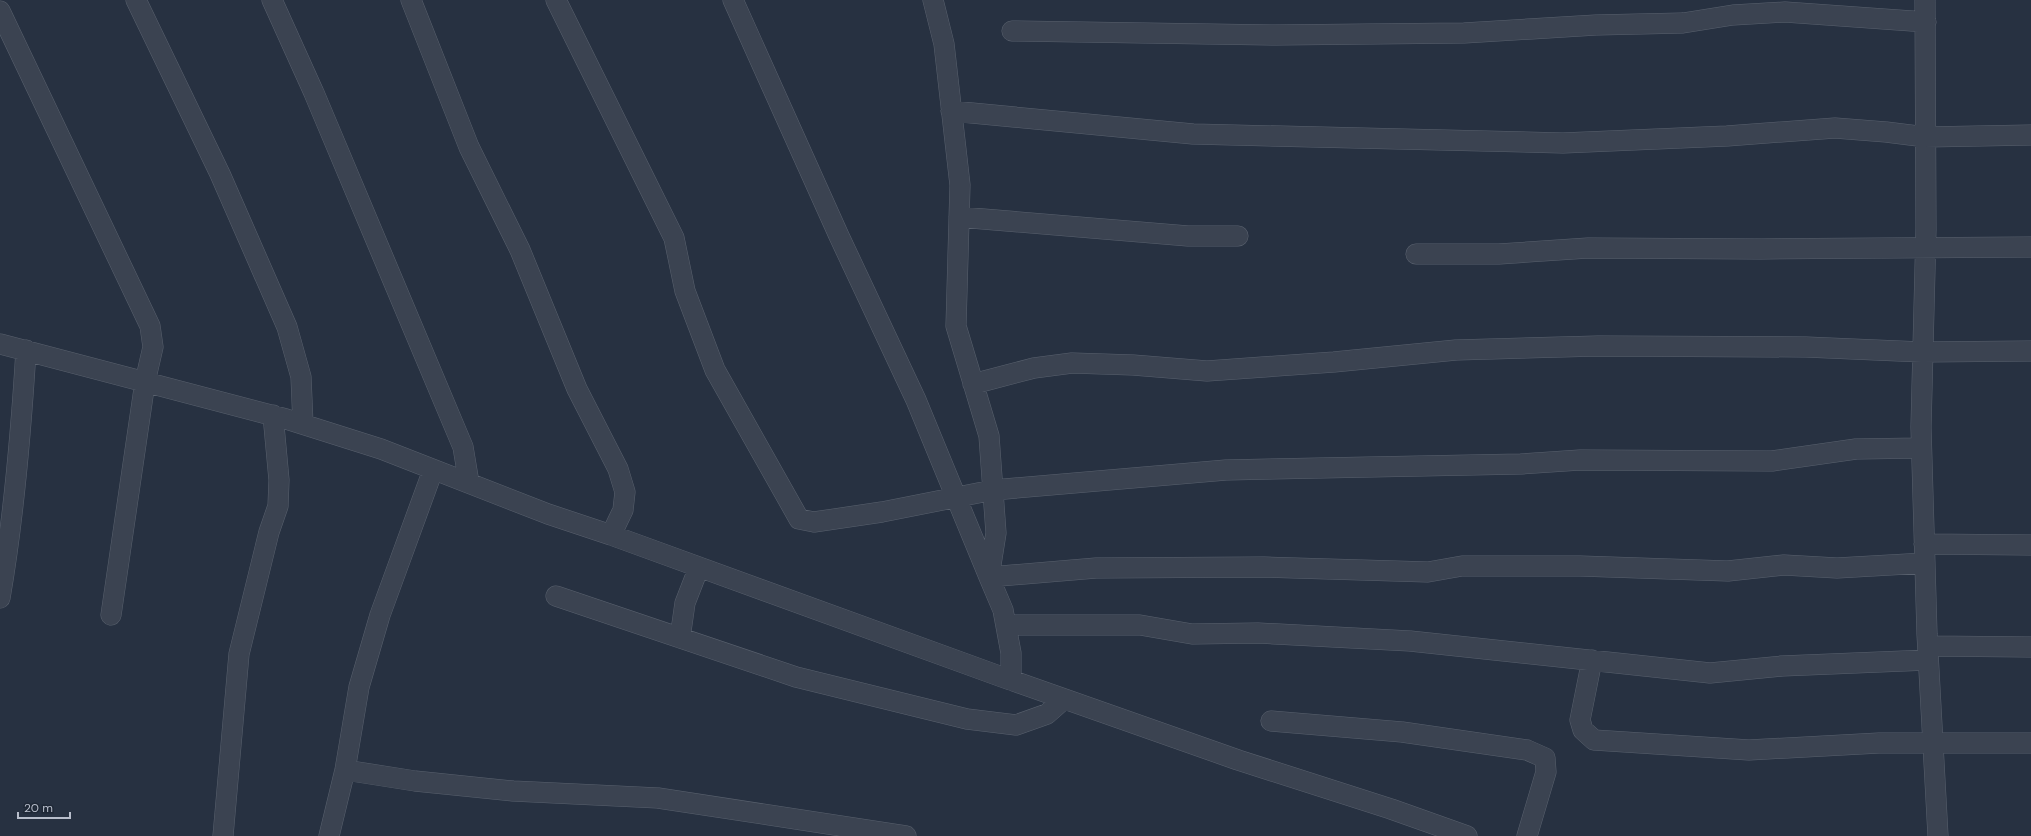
<svg xmlns="http://www.w3.org/2000/svg" width="2031" height="836" font-family="'DM Sans',sans-serif">
  <rect width="100%" height="100%" fill="#273141"/>
  <g fill="none" stroke-linecap="round" stroke-linejoin="round">
    <g stroke="#59616e" stroke-width="21">
      <path id="street" d="M136,0L220,174L287,327L301,377L303,424
        M272,0L314,93L463,447L469,483
        M411,0L469,147L520,250L577,389L618,469L625,492L623,510L611,535
        M556,0L674,238L685,291L715,370L799,519L814,522L882,512L993,490L1226,470L1521,464L1580,460L1772,461L1856,449L1921,448
        M733,0L839,236L916,400L989,577L1003,610L1011,653V680
        M933,0L944,44L960,185L956,326L989,436L996,533L989,577L1096,568L1264,567L1428,572L1462,566H1580L1728,571L1784,565L1837,568L1925,563
        M1925,0L1926,229L1921,427L1927,634L1938,836
        M0,11L150,326L153,347L145,382L111,615
        M1012,31L1276,35L1464,33L1596,25L1683,23L1733,15L1785,12L1926,22
        M951,111L1193,134L1563,143L1727,136L1835,128L1886,132L1926,137L2031,135
        M959,217L1188,236H1238
        M1416,254H1499L1588,248L1761,249L2031,247
        M0,344L286,419L381,449L548,514L611,535L1002,677L1238,760L1391,809L1467,836
        M973,384L1034,368L1072,363L1133,365L1207,371L1334,362L1456,350L1598,346L1806,347L1922,352L2031,351
        M1924,544L2031,545
        M556,596L796,677L967,719L1016,725L1047,714L1064,699
        M0,598C14,517 21,433 26,350
        M1006,625H1140L1192,634L1258,633L1410,641L1710,673L1782,666L1928,660
        M680,638L685,603L699,567
        M1928,646L2031,647
        M1592,660L1580,720L1583,730L1594,740L1749,750L1879,743H2031
        M1271,721L1402,732L1527,750L1545,758L1546,772L1527,836
        M345,770L415,781L513,791L658,798L906,836
        M223,836L239,654L269,532L278,506L279,480L273,415
        M329,836L345,770L359,687L380,615L433,470"/>
    </g>
    <use href="#street" stroke="#3b4351" stroke-width="20"/>
  </g>
  <path d="M18 812v6h52v-6" fill="none" stroke="#b8becb" stroke-width="2"/>
  <text x="24" y="812" font-size="12" fill="#b8becb" stroke="#1f2836" stroke-width="3" paint-order="stroke">20 m</text>
</svg>
